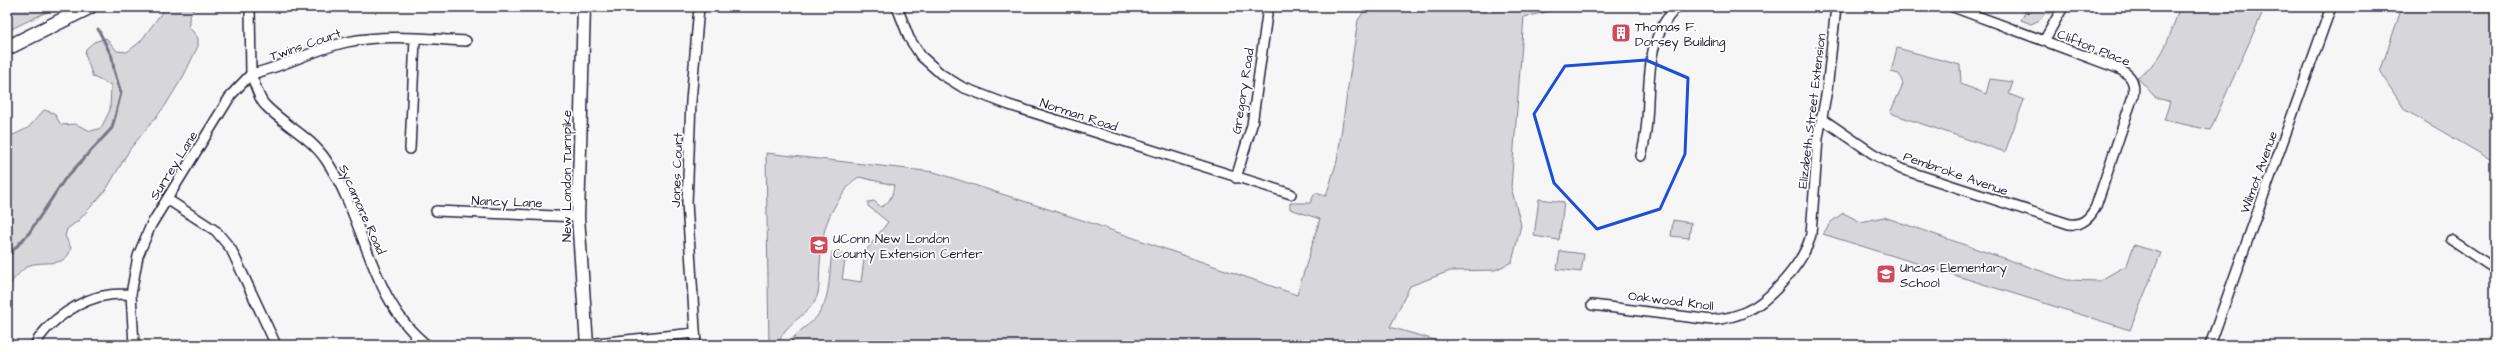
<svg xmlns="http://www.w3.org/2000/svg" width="2502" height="352" font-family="'Architects Daughter',sans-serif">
  <rect width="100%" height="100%" fill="#f6f6f7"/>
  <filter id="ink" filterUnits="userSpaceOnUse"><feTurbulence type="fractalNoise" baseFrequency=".025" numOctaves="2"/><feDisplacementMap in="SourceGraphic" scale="8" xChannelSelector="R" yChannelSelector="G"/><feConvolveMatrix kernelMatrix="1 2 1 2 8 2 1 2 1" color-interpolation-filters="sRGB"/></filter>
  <g filter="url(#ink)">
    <path fill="#d7d7db" stroke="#7c7c8b" d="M7,7H57L7,31Z
      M166,7H194L189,19V27L198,38V46L184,75L165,106L130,149L106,190L78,221L67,229L65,236L71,248C66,269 45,260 30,265C21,269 14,280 7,287V138L28,128L44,110L54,113L61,125L75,124L91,131L101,128L110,110L111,85L93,77L85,54L86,49L94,42L106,38L117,51L127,52L140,42Z
      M1367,7H1568L1524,17L1511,187L1521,225L1512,262L1495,270L1450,271L1410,286L1390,327L1452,345H789C796,329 812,326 820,312C831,295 829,271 832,252L843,254L842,259L845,260L842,279L861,282L865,252L888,222L868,206V202L874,201L881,207C890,203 893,194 894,185L859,177C850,182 849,186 843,194C825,218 822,235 820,265C819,274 820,284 818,293C812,317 782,321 779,345H769L766,153L934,172L1088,222L1297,295L1320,219L1290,209V203H1310L1315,193L1326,196L1337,161L1358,20Z
      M2016,7H2055L2050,14L2045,13L2040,20L2031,24L2021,20L2026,11Z
      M2180,7H2265L2210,130L2164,120L2170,102L2155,97L2137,77C2164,64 2170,33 2180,7Z
      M2402,7H2495V162L2405,110L2380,72Z
      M1897,48L1960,65L1961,84L1986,94L1990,79L2013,82L2009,94L2024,100L2005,152L1890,113L1903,84L1899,74L1891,72Z
      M1539,199L1564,202L1559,240L1534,236Z
      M1843,213L1861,222L1884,217L2067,280L2099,281L2127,265L2134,245L2161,253L2130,330L1823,234L1830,223Z
      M1673,220L1691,223L1689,238L1671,236Z
      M1560,251L1584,254L1581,272L1557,269Z"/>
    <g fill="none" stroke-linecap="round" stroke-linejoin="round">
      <path stroke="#767685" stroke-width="3" d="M7,257L29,233L64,180L112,128L121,93L114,70L112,57L98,29"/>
      <g stroke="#22223b" stroke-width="12">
        <path id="street" d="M897,7L909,38L921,56L941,74L962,87L1009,105L1291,194
          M2044,41L2063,7
          M1821,118L1872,153L1901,169L2069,224C2082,226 2091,217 2096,206L2133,96C2136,81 2130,74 2117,68L1953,7
          M410,149L415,39
          M1641,156C1656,105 1636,47 1677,7
          M1236,178L1252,125L1268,7
          M167,199L216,231L231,249L276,345
          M436,211L578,217
          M2451,240L2495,269
          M1592,305L1712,320C1723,319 1737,316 1747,311C1771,300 1806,260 1811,234L1818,138L1827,90L1836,7
          M587,344L695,333
          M35,345C47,321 82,298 109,295C116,294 123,294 131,294
          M134,345L131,294L138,256L151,225L231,95L251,74L250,7
          M409,345L417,337
          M427,345C370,301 365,217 326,160C310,136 284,125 265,105C258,98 255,83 251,74C284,67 314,49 347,42C386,34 427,39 466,41
          M696,345L687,203L691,101L699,7
          M2210,345L2331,7"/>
      </g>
      <g stroke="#22223b" stroke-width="15">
        <path id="secondary" d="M584,7L578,217L587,345"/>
      </g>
      <g stroke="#22223b" stroke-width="17">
        <path id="primary" d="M7,48L89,7"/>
      </g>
      <use href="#street" stroke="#fff" stroke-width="9"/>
      <use href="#secondary" stroke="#fff" stroke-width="12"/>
      <use href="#primary" stroke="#fff" stroke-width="14"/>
    </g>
  </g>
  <path fill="none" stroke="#1d4ed8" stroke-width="3" stroke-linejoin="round" d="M1646,60L1688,78L1685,154L1660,209L1597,229L1554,183L1534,114L1565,66Z"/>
  <defs>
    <g id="building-square" transform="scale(1)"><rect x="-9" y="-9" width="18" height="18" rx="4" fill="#d1495b" stroke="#fff"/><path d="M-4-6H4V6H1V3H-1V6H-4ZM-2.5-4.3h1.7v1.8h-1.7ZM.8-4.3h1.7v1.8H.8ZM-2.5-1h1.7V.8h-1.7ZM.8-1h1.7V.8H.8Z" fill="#fff"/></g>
    <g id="university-square" transform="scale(1)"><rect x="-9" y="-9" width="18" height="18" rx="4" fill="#d1495b" stroke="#fff"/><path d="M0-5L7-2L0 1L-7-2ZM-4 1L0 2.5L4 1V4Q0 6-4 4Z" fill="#fff"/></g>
    <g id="school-square" transform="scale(1)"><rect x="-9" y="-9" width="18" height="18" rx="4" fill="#d1495b" stroke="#fff"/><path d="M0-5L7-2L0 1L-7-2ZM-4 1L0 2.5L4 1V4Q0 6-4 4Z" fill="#fff"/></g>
  </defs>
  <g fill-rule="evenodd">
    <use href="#building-square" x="1621" y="33"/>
    <use href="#university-square" x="819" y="245"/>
    <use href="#school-square" x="1886" y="274"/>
  </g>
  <g text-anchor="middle" stroke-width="3.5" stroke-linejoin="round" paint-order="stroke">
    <g font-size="13" fill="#22223b" stroke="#fff" text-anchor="start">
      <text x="1635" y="31">Thomas F.<tspan x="1635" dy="15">Dorsey Building</tspan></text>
      <text x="833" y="243">UConn New London<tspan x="833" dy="15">County Extension Center</tspan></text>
      <text x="1900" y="272">Uncas Elementary<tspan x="1900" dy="15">School</tspan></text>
    </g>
    <g font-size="13" fill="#22223b" stroke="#fff">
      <text transform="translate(305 44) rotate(-19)" y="5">Twins Court</text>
      <text transform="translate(2094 47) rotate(22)" y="5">Clifton Place</text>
      <text transform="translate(1242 91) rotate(-81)" y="5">Gregory Road</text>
      <text transform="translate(1811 111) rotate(-83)" y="5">Elizabeth Street Extension</text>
      <text transform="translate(1079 114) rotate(18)" y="5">Norman Road</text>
      <text transform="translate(173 165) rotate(-58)" y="5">Surrey Lane</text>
      <text transform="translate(676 170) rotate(-88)" y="5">Jones Court</text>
      <text transform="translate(2258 172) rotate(-70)" y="5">Wilmot Avenue</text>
      <text transform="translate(1956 173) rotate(19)" y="5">Pembroke Avenue</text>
      <text transform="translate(566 176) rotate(-90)" y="5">New London Turnpike</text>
      <text transform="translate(507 201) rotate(2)" y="5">Nancy Lane</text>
      <text transform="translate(363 209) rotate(66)" y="5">Sycamore Road</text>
      <text transform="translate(1671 300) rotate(7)" y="5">Oakwood Knoll</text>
    </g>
  </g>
  <rect width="2502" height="352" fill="none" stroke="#fff" stroke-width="24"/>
  <rect x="12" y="12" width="2478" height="328" fill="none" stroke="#22223b" stroke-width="1.5" filter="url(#ink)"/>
</svg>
